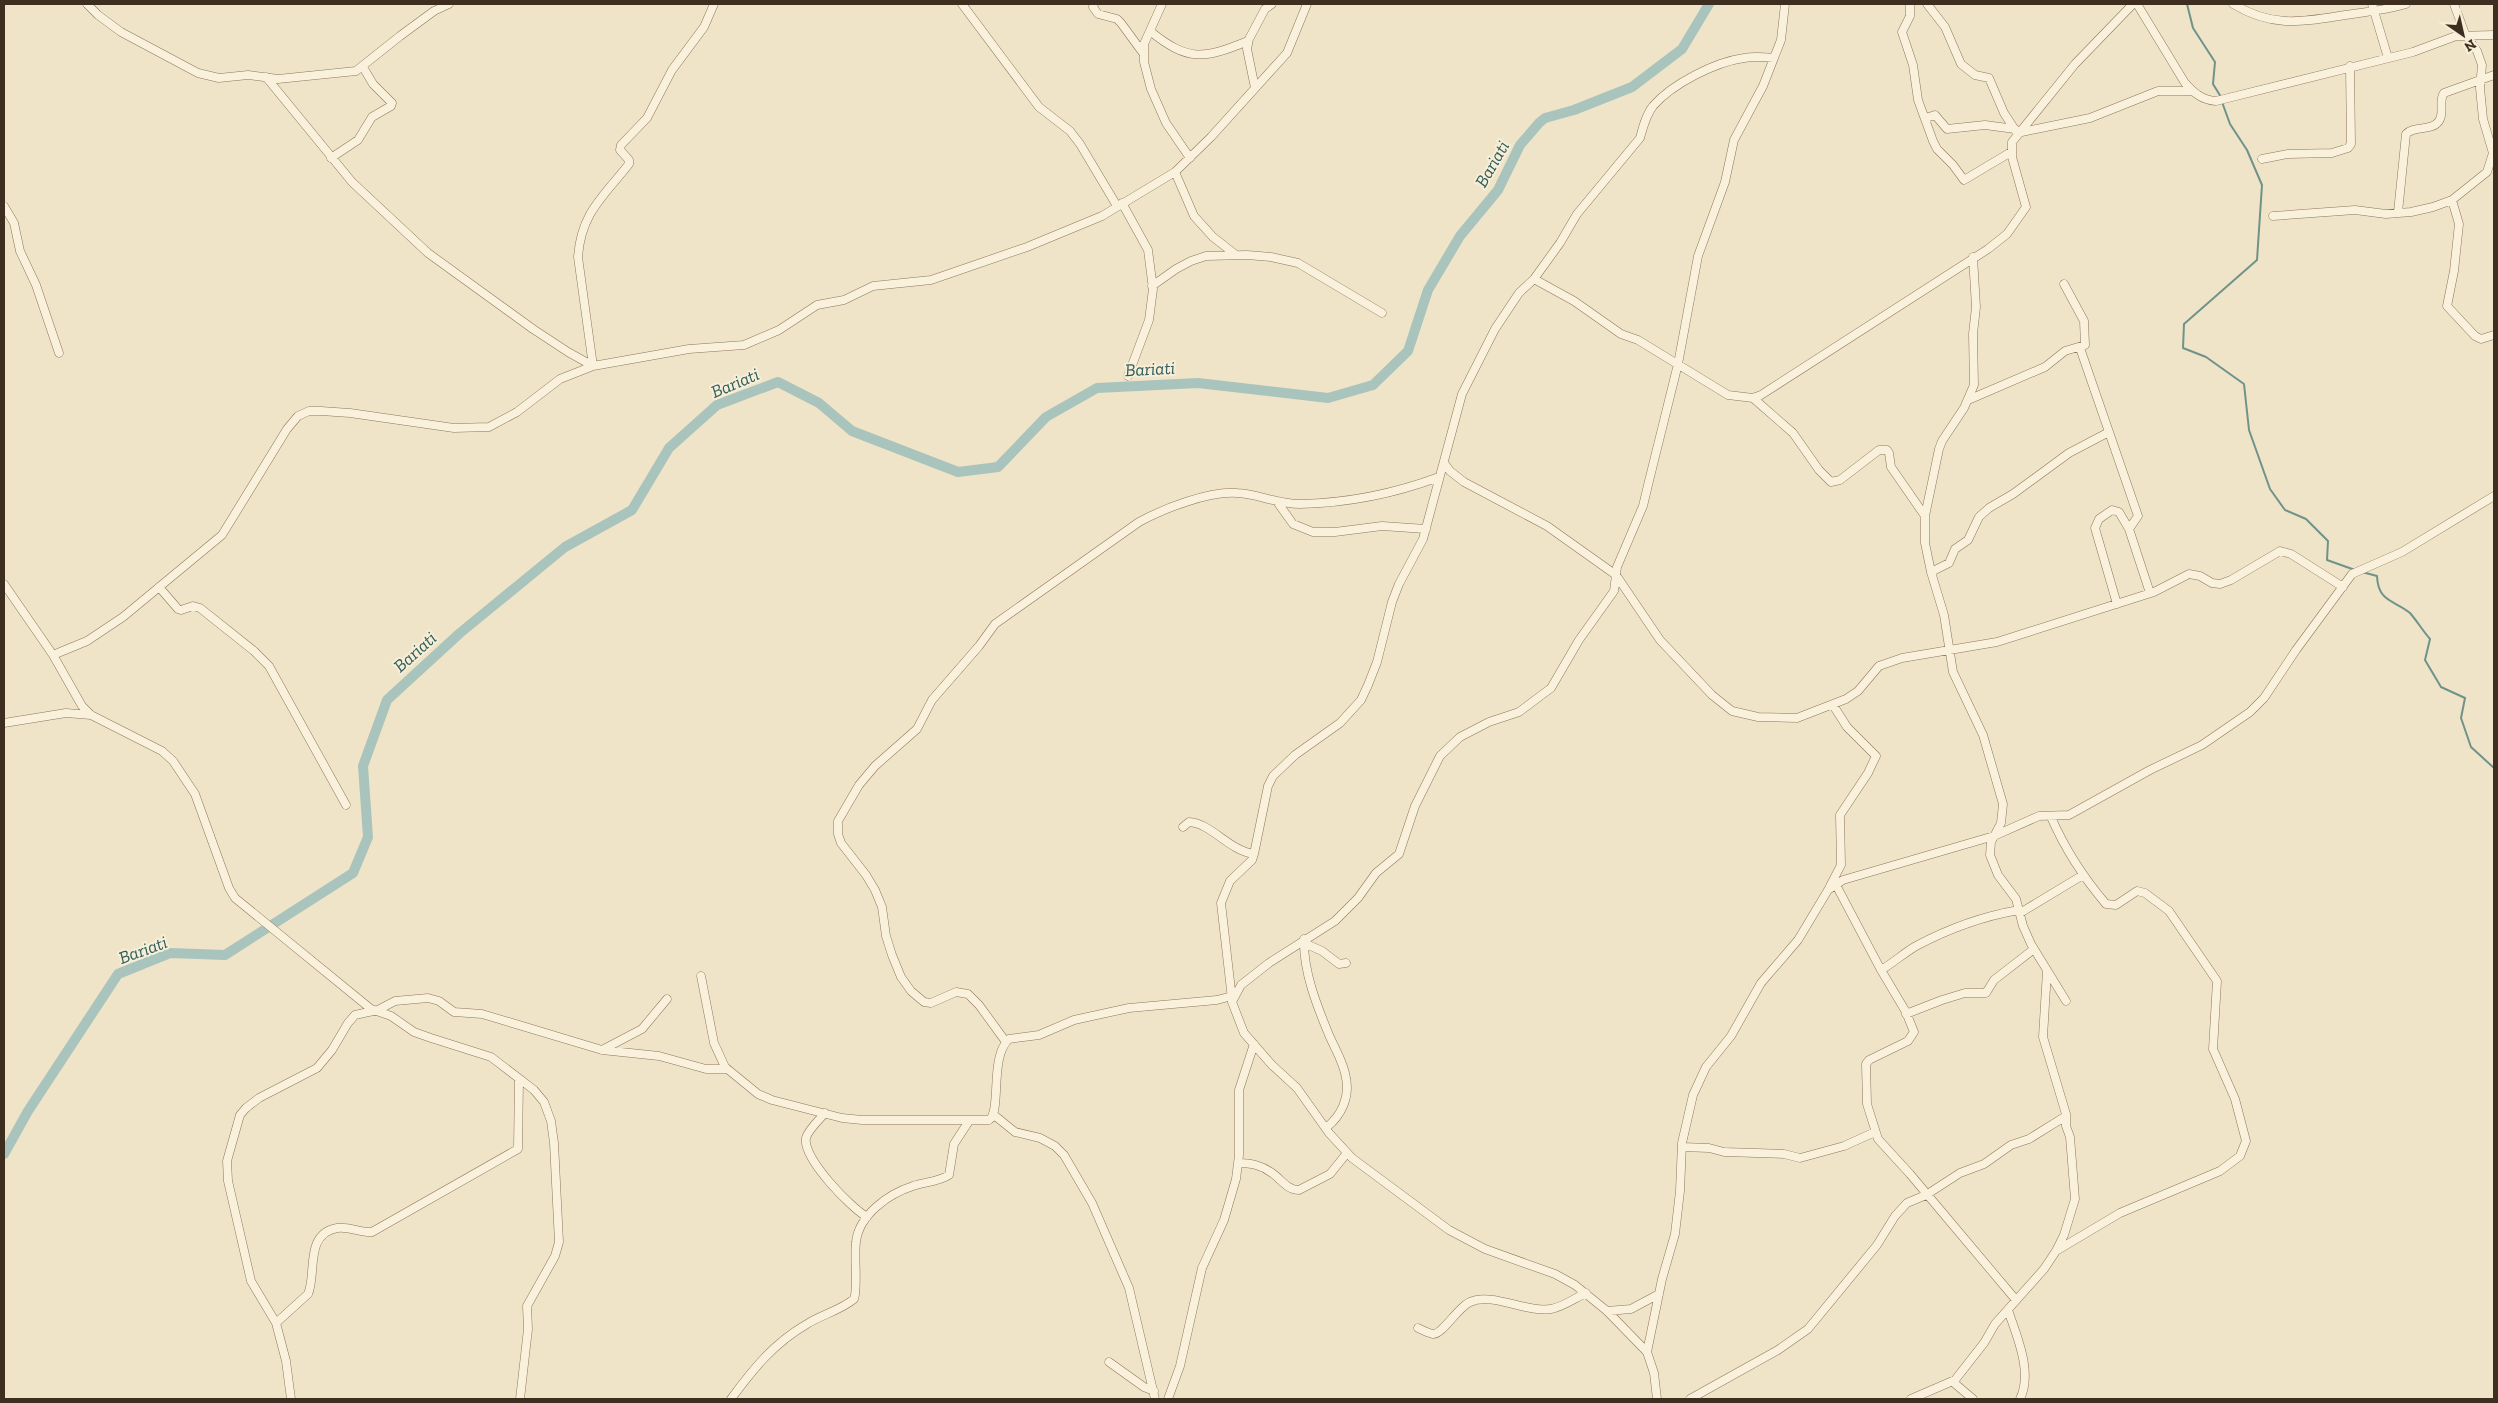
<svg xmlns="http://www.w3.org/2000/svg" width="2498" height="1403" font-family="'Zilla Slab',serif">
  <rect width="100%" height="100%" fill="#f0e4c8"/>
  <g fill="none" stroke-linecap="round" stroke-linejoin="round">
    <path stroke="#6f938a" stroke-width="2" d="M2187,4L2193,28L2215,62L2213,84L2221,97
      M2222,102L2230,124L2247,150L2262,185L2257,260L2184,324L2183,348L2206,357L2244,384L2249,430L2270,489L2285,510L2306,519L2328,541L2327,560L2355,570
      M2362,572L2377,576C2378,602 2394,600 2410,613C2417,621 2423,631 2430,639L2425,660L2441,687L2465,698L2461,718L2471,747L2494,768"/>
    <path stroke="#a9c4bc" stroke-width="10" d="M4,1154L28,1111L118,974L170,953L225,955L353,873L368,837L363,766L387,700L460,633L565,547L632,510L669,448L717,405L778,382L819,403L852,431L958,472L998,467L1046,417L1097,388L1198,383L1328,398L1373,385L1408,351L1428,290L1460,236L1498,190L1520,145L1539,123L1545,118L1574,110L1632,87L1682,49L1709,4"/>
    <g stroke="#8d765c" stroke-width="9">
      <path id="minor" d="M87,4L98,15L121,32L198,73L219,78L248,75L278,79L356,71L400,36L434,11L449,4
        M962,4L1039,107L1070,131L1080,144L1117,206
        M1094,4L1093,7L1098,14L1117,19L1121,23L1143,53
        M1162,4L1144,44V62L1151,89L1166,123L1190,158
        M1910,4V16L1902,32L1913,65L1918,100L1933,141L1937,149L1953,165L1964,180L2011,152
        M1927,4L1945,27L1961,64L1975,75L1989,78L2004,113L2017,133L2090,118L2158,91H2191
        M2137,4L2185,83C2194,93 2202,100 2216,101L2413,52L2456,36L2494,35
        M2233,4C2273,28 2301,22 2345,15C2366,12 2386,10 2406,4
        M2372,4L2388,58
        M2454,4L2465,34L2477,51L2482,65L2480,88L2483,119L2493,153L2487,172L2452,200L2459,224L2454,271L2447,306L2475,336L2481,339L2494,335
        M1150,31C1188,62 1204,59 1248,41
        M266,77L352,182L428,253L533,329L568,352L593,366L689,349L744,345L779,330L817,305L844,300L873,286L931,280L1027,247L1102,216L1175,172L1211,137L1287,53L1307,4
        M1255,88L1247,49L1249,39L1265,9L1272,4
        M1926,118L1935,115L1947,129L1985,125L2015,129
        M331,158L358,140L372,117L391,106L392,103L373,84L363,67
        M2262,159L2288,154L2332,153L2348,148L2351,144L2350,66
        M1175,172L1194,216L1213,237L1236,255
        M1122,203L1148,250L1153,289L1149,320L1128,376
        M4,206L14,223L20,251L36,285L59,353
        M2398,212L2406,134C2415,125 2431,132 2439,121C2445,112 2438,101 2444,93L2494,75
        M2273,216L2355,210L2386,214L2411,212L2433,207L2452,200
        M1973,257L1976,307L1973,334L1974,385L1964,408L1942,441L1939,449L1925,516V543L1931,572L1944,615L1953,672L1983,735L2003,804L2001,823L1991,842L1990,855L1998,875L2016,899L2023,926L2031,944L2066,1001
        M1534,279L1574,301L1621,334L1638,340L1728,395L1753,398L1761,395L1988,249L2007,234L2026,207L2012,157V142L2075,64L2133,4
        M1152,286L1176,269L1191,261L1206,256L1247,255L1271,257L1298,263L1382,313
        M2080,348L2138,516L2129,529
        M1753,398L1793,433L1819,470L1831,482L1840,480L1879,450H1887L1889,453L1891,467L1925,516
        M1968,400L2045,367L2065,351L2085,345L2084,321L2064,284
        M1444,463L1450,471L1464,482L1547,526L1616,575L1660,640L1712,695L1732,711L1758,717L1797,718L1846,699L1858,691L1879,666L1902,658L1997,642L2154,592L2189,574L2200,576L2212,583L2220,584L2231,580L2280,551L2291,554L2343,587
        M1278,503L1293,524L1313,532H1335L1382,526L1426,529
        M1931,572L1949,563L1955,549L1968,540L1979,517L1989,508L2013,494L2069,453L2109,432
        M4,584L53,655L82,706L91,715L162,751L173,761L195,794L229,888L235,898L371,1009L391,1016L414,1032L431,1038L491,1057L534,1090L544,1102L551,1121L554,1143L559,1242L555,1256L527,1306L528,1329L520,1399
        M159,587L178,609L181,610L193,606L200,608L254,651L269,666L346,805
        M2117,604L2095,528L2099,519L2112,510L2119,512L2129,529L2150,593
        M53,655L87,641L123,617L222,535L287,429L298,416L309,411H321L350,413L454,428L489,427L517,412L560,379L593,366L578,257C581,213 603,197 629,164V160L620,150L621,145L647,118L672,70L704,27L714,4
        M4,723L66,713L91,715
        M2051,817C2065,849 2083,877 2106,904L2116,905L2137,891L2145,893L2169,911L2217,981L2213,1049L2235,1099L2246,1141L2240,1156L2220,1171L2120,1213L2056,1251
        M1183,827L1189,822C1211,823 1228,850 1254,854
        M1835,883L1881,970L1906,1012L1914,1032L1908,1041L1869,1060L1866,1064L1867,1104L1878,1139L1910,1174L2016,1300
        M1830,886L1841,865L1840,815L1868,773L1876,756L1847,727L1833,705
        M2020,913L2083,875
        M1304,939C1303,971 1317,1006 1329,1035C1335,1049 1344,1063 1346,1078C1350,1098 1341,1116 1326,1128
        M1304,943L1322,951L1339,964L1346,963
        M1881,970C1893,963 1904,953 1916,946C1948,929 1984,916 2019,910
        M701,976L714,1043L725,1067L758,1094L772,1100L842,1118L862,1120H989C1002,1112 989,1057 1009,1039L1039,1035L1074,1020L1129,1008L1217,1000L1232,996
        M1232,999L1221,903L1230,881L1252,860L1254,854L1268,786L1273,776L1295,755L1340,723L1361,700L1368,685L1377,662L1392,602L1399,584L1423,539L1462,394L1495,329L1519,293L1534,279L1560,243L1577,214L1640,138C1643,127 1646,115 1653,106C1672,84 1715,62 1744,58C1754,56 1764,57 1774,58
        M1906,1014L1942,1000L1965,993H1986L1994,980L2034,949
        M1006,1042L979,1005L968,994L956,992L931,1003L924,1002L911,991L901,977L892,955L886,936L882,907L875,890L866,875L841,843L838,834V821L859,785L875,766L917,729L932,700L979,646L995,624L1139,522C1163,509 1208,491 1237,493C1259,494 1276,504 1300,504C1346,503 1396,493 1439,477
        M602,1050L642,1029L667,999
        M825,1113C819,1120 808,1130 806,1138C802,1158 851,1208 867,1217
        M994,1115L1015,1132L1040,1138L1055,1146L1064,1155L1092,1203L1129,1288L1155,1399
        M1682,1147L1709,1148L1724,1152L1784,1154L1800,1158L1844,1146L1875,1132
        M1238,1163C1251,1163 1261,1165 1272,1173C1281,1179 1287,1190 1299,1190L1330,1174L1347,1153
        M2008,1310C2017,1337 2033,1372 2020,1399
        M1607,1311L1631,1309L1659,1294
        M276,1323L308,1294C317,1274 304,1234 337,1228C349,1226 360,1233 372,1232L518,1149L519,1079
        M1418,1328C1422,1330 1428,1333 1433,1334C1442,1335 1458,1307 1470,1302C1493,1292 1526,1313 1551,1309C1563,1307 1575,1298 1586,1293
        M1647,1352L1607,1311L1575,1285L1555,1274L1485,1249L1449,1230L1352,1158L1329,1133L1297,1088L1272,1065L1244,1033L1232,1002L1241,985L1269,963L1335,921L1358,898L1376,873L1399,854L1415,806L1440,756L1460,737L1489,722L1519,712L1551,688L1579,640L1614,591L1617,567L1643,506L1648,485L1678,364L1698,256L1725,182L1734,140L1763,86L1781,40L1785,4
        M1109,1362L1144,1387L1154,1391
        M1953,1382L1973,1399
        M291,1399L286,1361L276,1323L251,1281L228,1181L227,1161L240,1115L246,1108L259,1098L317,1068L332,1050L348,1023L355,1015L378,1010L395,1001L428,998L439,1001L454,1012L482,1014L602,1050L659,1056L706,1069H727
        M731,1399C753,1369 774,1343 807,1324C821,1315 841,1310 854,1299C858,1291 854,1255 856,1242C859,1215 888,1194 913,1186C925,1182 938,1182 949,1175L954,1144L969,1121
        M1168,1399L1180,1366L1202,1268L1224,1220L1236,1179L1239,1155V1090L1254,1044
        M1657,1399L1654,1373L1647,1352L1662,1279L1675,1234L1680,1191L1682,1143L1693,1095L1706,1067L1731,1036L1761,983L1798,940L1828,890L1843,880L1994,836L2039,816L2069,815L2150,770L2202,745L2250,712L2264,698L2296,650L2352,574L2402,552L2494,496
        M1690,1399L1778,1350L1808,1329L1877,1245L1895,1216L1907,1203L1926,1195L1960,1173L1984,1164L2011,1145L2029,1139L2066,1116
        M1911,1399L1955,1380L1984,1343L1995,1324L2044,1269L2056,1251L2064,1235L2075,1199L2070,1137L2066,1126V1114L2043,1037L2047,971"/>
    </g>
    <use href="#minor" stroke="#faf1dc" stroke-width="8"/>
  </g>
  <g text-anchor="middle" stroke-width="4" stroke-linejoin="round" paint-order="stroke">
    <g font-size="18" font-style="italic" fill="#2f5d5a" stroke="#f7eed8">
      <text transform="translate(1492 164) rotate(-60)" y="6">Bariati</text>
      <text transform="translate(1150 369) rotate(-3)" y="6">Bariati</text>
      <text transform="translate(735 383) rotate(-23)" y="6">Bariati</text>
      <text transform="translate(415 652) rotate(-42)" y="6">Bariati</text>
      <text transform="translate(143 950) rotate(-20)" y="6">Bariati</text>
    </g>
  </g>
  <rect width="2498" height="1403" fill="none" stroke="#3d2e20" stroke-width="10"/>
  <g transform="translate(2463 35) rotate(146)" stroke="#f7eed8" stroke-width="4" paint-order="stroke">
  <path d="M0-4L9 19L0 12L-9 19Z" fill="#3d2e20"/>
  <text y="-8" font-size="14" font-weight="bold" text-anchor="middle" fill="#3d2e20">N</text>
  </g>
</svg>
